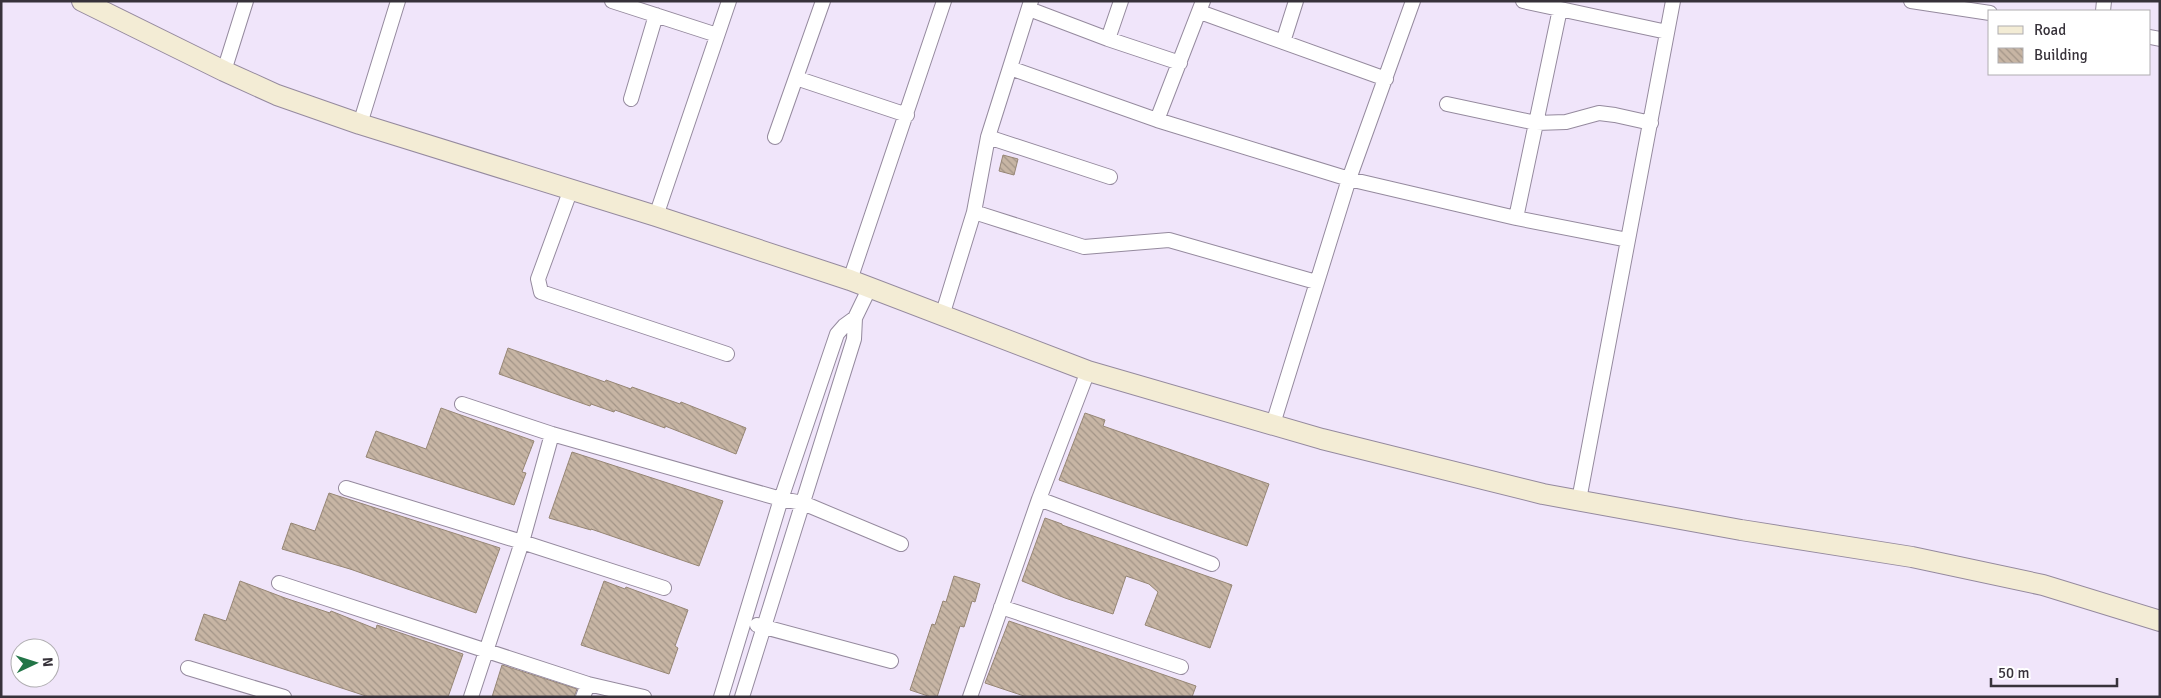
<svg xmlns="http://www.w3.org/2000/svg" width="2161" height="698" font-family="Signika,sans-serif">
  <defs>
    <pattern id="building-back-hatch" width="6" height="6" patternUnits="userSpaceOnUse" patternTransform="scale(1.25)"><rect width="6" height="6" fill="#c7b5a4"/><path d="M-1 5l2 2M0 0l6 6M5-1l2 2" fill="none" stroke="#a29487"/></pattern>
  </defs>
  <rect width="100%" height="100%" fill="#f0e5fa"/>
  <path fill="url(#building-back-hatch)" stroke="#968675" d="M1003,155L1018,159L1014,175L999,171Z
    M508,348L605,382L606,380L631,389L632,387L680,404L681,402L746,428L736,454L665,426V428L615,410L614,412L591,404L590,406L499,374Z
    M441,408L534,441L522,472L526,473L514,505L366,457L376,431L426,449Z
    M1085,413L1105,420L1103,426L1269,484L1247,546L1059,480Z
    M572,452L723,501L699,566L591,529V530L549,518Z
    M329,493L500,548L476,613L350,569L282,549L291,523L315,531Z
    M1045,518L1062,524V525L1232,585L1210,648L1145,625L1158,592L1149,584L1126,576L1113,614L1065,598L1022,581Z
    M954,576L980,584L975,602L972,601L964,627L960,626L937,697H931L910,690L932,624L935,625L943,601L946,602Z
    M240,581L285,598L330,613L331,611L376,629L377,625L463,654L448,697H369L195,640L204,614L226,621Z
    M604,581L625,589L626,587L688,610L675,646L678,648L669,674L581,645Z
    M1009,621L1196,686L1192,697H1027L985,683Z
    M502,665L577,689L574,697H492Z"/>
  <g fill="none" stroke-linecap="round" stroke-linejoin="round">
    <g stroke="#958a9e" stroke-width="16">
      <path id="street" d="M612,1L717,35
        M1523,1L1667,32
        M1911,1L1990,13
        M1029,9L1108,39L1180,63
        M2103,11L2104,1
        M1200,12L1386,79
        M2150,37L2160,39
        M1108,39L1121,1
        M1283,42L1296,1
        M1010,68L1157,120L1349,179L1516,218L1628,240
        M224,71L246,1
        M796,78L907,115
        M631,99L656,15
        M1447,104L1536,123L1566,122L1599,113L1615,115L1651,123
        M1157,120L1203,1
        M360,124L398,1
        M775,137L823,1
        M988,137L1110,177
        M571,189L538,279L541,292L727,354
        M974,212L1084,247L1169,240L1316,282
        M656,216L729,1
        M1516,218L1560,9
        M850,280L944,1
        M942,316L974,212L988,137L1031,1
        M855,318L869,289
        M462,404L552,434L781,499L803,503L901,544
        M1273,424L1349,179L1413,1
        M346,488L522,542L664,588
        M1039,499L1212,564
        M1579,500L1673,1
        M279,583L588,684L644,697
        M1001,607L1181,667
        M757,625L891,661
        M188,668L284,697
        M471,697L522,542L552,434
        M583,697L588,684
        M721,697L781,499L837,334L844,326L855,318L854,339L742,697
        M970,697L1039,499L1088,371"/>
    </g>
    <g stroke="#958a9e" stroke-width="22">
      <path id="secondary" d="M82,1L224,71L277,95L360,124L656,216L850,280L1088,371L1322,439L1543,494L1741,530L1912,557L2043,585L2160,621"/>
    </g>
    <use href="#street" stroke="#fff" stroke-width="14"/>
    <use href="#secondary" stroke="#f3ecd5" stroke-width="20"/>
  </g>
  <rect width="2161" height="698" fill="none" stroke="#37323a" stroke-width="5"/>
  <rect x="1988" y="10" width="162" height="65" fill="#ffffff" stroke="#afadb0"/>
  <rect x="1998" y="26" width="25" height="8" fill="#f3ecd5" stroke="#afadb0"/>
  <text x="2034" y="35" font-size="15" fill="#37323a">Road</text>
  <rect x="1998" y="48" width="25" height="15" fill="url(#building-back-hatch)" stroke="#afadb0"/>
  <text x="2034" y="60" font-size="15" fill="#37323a">Building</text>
  <g transform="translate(35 663) rotate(86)"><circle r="24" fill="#ffffff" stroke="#afadb0"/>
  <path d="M0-4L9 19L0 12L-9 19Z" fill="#227547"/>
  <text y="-8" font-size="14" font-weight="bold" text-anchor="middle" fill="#37323a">N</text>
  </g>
  <path d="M1991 678v8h126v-8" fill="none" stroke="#37323a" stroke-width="2.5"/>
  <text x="1998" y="678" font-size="15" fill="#37323a" stroke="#ffffff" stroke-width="4" paint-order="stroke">50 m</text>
</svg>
